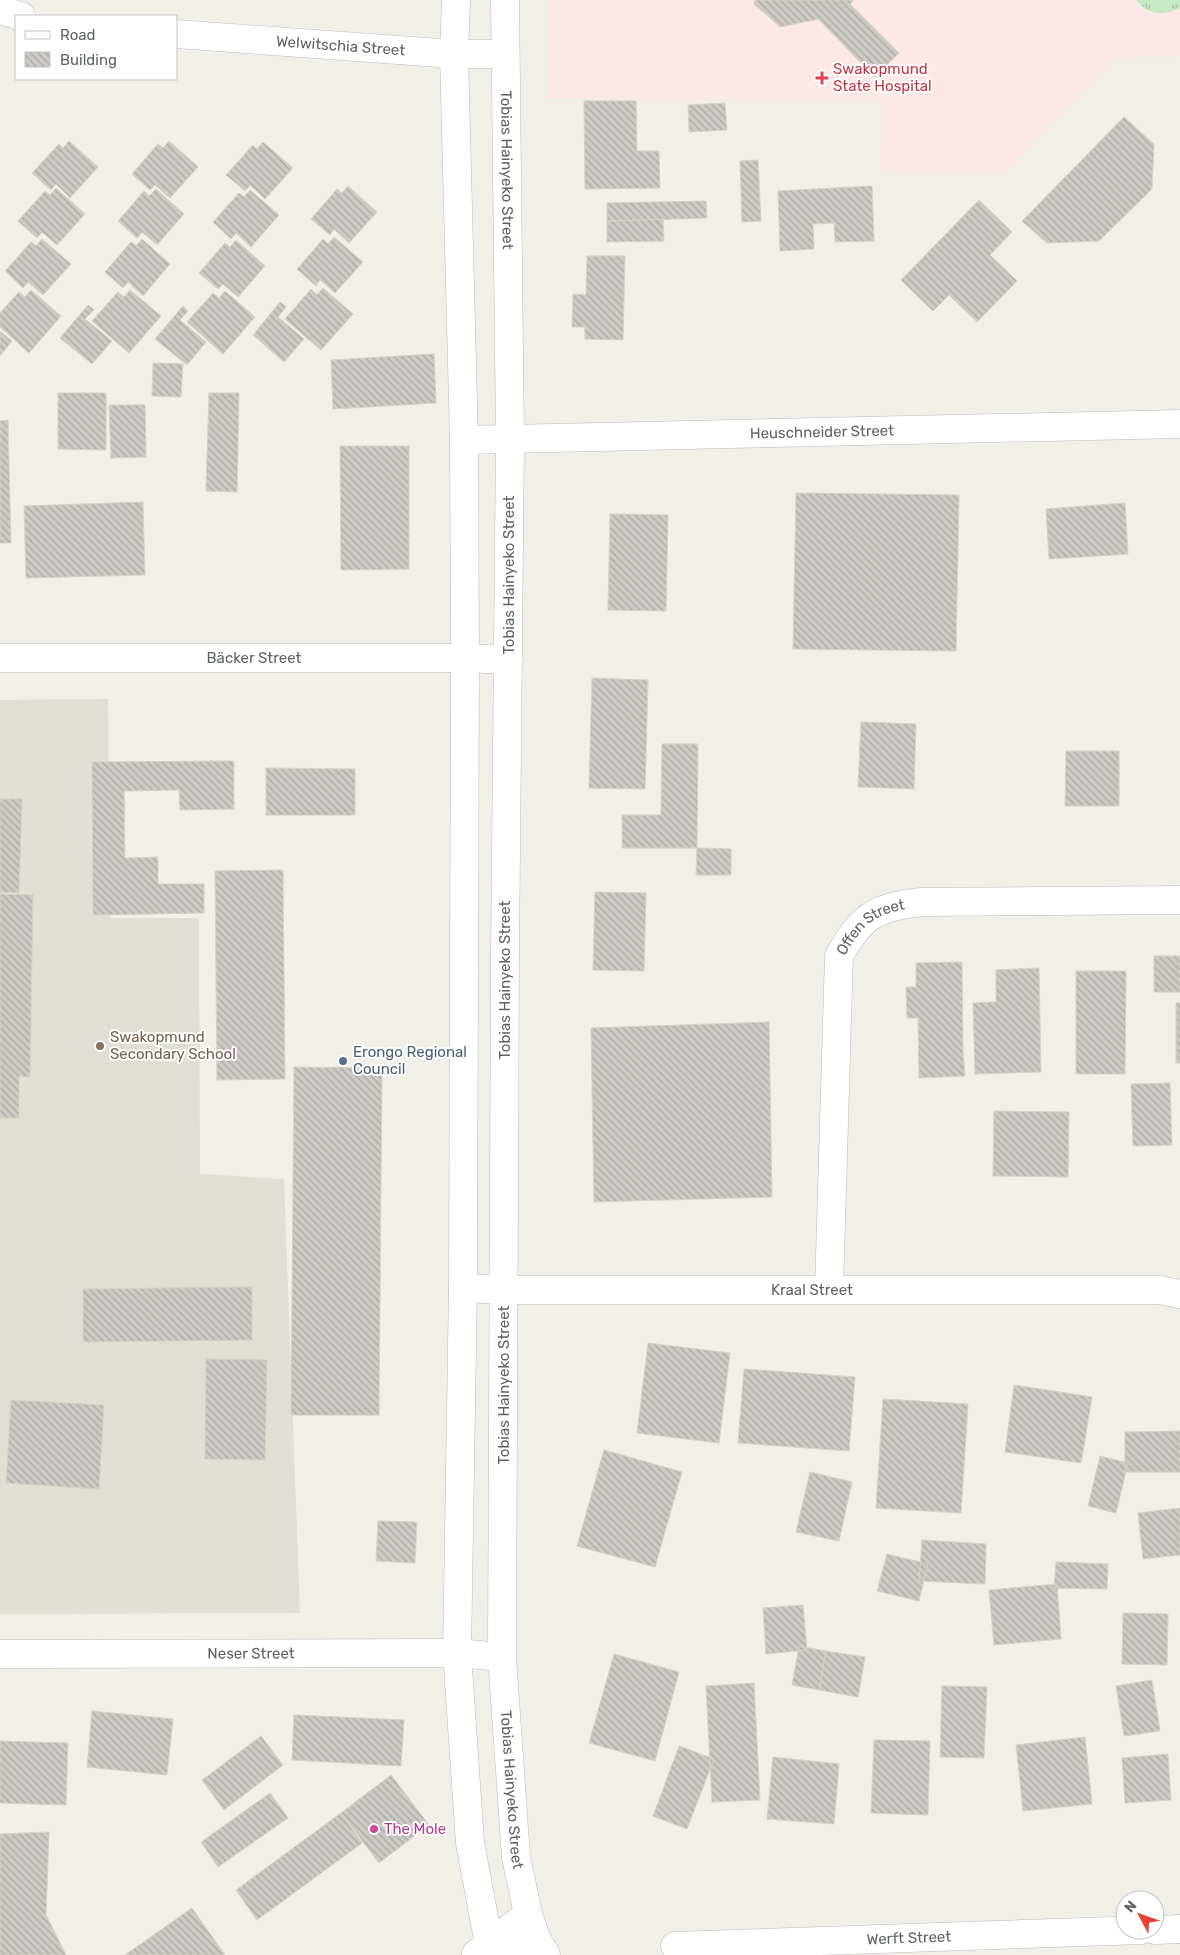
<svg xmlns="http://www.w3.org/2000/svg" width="1180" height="1955" font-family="Rubik,sans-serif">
  <defs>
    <pattern id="grass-tufts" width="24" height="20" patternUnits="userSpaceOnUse" patternTransform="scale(1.25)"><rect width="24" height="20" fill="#c5e8c5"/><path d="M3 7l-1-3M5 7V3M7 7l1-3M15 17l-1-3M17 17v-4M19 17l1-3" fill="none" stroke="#a3c0a4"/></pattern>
    <pattern id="building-back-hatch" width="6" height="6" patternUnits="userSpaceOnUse" patternTransform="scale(1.25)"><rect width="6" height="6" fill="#cccac5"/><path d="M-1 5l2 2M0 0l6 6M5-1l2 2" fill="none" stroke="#a9a8a4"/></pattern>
  </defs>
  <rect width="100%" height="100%" fill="#f1efe8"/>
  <path fill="#e1ded6" d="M108,699L110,918H199L200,1174L284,1179L300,1613L0,1614V700Z"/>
  <path fill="#fce8e6" d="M548,0H1180V56L1116,57L1005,173L881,172L882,101L548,98Z"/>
  <path fill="url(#grass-tufts)" d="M1136,0H1180V7C1164,17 1148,15 1136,0Z"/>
  <path fill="url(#building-back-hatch)" stroke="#d6d1c6" d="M755,0H854L850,4L899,53L875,77L818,19L780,27L754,4Z
    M584,101H636L637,151H659L660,188L585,189Z
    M725,103L727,130L689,132L688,105Z
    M1124,117L1154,144L1152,189L1099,241L1047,243L1022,221Z
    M69,141L98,167L70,198L56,184L51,190L32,173L59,144L63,148Z
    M169,141L198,167L170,198L155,185L150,190L132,174L158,144L163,148Z
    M263,142L293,168L265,199L250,185L245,191L226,175L253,145L257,149Z
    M758,160L761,221L742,222L740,161Z
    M348,186L377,212L349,243L334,229L330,235L311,219L337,189L342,193Z
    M872,186L874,241L835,242L834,223L813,224L814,249L780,251L778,191Z
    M56,188L85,214L57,245L42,232L37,238L18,221L45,191L50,195Z
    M156,189L184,214L157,245L142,232L137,238L118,221L144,191L149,196Z
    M250,190L279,215L251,247L236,233L231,239L213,222L239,193L244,197Z
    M979,200L1012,232L990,255L1017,281L977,322L949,295L933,311L901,280Z
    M706,201L707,218L607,221V203Z
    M663,219L664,241L607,242V221Z
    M334,237L363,262L335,293L320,280L316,286L297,269L323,239L328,244Z
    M42,239L71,264L43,295L28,282L23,288L5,271L31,242L36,246Z
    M142,239L170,264L143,296L128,282L123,288L105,272L131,242L136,246Z
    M236,240L265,266L238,297L223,284L218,289L199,273L225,243L230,247Z
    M587,256H625L623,340L585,339V327H572L573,294L586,295Z
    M323,288L353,314L321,350L285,319L311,289L317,295Z
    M31,290L61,316L29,353L0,327V313L19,292L25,297Z
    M130,290L161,316L129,353L92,321L118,292L124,297Z
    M225,291L255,317L223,354L187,322L213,293L219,298Z
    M280,302L286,307L278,317L304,339L284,362L253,335Z
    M88,305L94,310L85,319L112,341L92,364L60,338Z
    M183,306L188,311L180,320L206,342L187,365L155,339Z
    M0,331L12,341L0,356Z
    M434,354L436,403L333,409L331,360Z
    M153,363L183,364L181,397L152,396Z
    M58,393H106V450L58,449Z
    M209,393H239L237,492L206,491Z
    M109,405H145L146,457L111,458Z
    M8,420L11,543H0V421Z
    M340,446H409V569L341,570Z
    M796,493L959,495L956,651L793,649Z
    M143,502L145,575L26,578L24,506Z
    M1125,503L1128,554L1049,559L1046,509Z
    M610,514L668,515L666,611L608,610Z
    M592,678L648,680L645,789L589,788Z
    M861,722L916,724L914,789L858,787Z
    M662,744H698L697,848H622V815H661Z
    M1066,751H1119V806H1065Z
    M234,761V809L180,810L179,790L124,791L125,858L158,857V884H204V913L93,915L92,762Z
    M266,768L355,769V815H266Z
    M0,799H22L19,893L0,892Z
    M697,848L731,849V875H696Z
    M283,870L285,1079L217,1080L215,871Z
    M595,892L646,893L644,971L593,970Z
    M0,894L33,895L30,1077L19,1076V1118H0Z
    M1154,956H1180V992H1154Z
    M962,962L963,1052L965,1076L919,1078L918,1018H907L906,987H916V963Z
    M1039,968L1041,1072L975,1074L973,1003L996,1002V970Z
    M1076,971H1126L1125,1074H1076Z
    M1176,1003H1180V1063H1176Z
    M769,1022L772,1197L594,1202L591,1028Z
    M294,1067L382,1068L379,1415H291Z
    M1170,1083L1172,1145L1133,1146L1131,1084Z
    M994,1111L1069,1112L1068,1177L993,1176Z
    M252,1287V1340L83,1342V1289Z
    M648,1343L730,1353L719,1443L637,1433Z
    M206,1359L267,1360L265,1460L205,1459Z
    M744,1369L855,1377L849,1451L738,1443Z
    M1014,1385L1092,1397L1081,1463L1005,1452Z
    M883,1399L968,1404L961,1513L876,1508Z
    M11,1400L104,1405L99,1489L6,1483Z
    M1180,1431V1472H1125V1432Z
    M604,1450L682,1472L655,1567L577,1546Z
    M1100,1456L1128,1463L1116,1513L1088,1506Z
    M810,1472L852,1482L839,1541L796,1532Z
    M1180,1508V1555L1143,1559L1138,1513Z
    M378,1521L417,1522L415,1563L376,1561Z
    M922,1540L986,1544L985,1584L919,1581Z
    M887,1554L928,1564L919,1601L877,1591Z
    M1056,1562L1108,1564L1107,1589L1054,1588Z
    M1057,1584L1061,1639L994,1645L989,1590Z
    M803,1605L807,1650L766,1654L763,1608Z
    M1123,1613L1168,1614L1167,1665L1122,1664Z
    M799,1646L826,1651L819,1690L792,1685Z
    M826,1651L865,1657L858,1697L819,1690Z
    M614,1654L679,1672L655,1761L589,1743Z
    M1152,1680L1160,1731L1124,1736L1116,1686Z
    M754,1683L760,1800L712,1802L706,1686Z
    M942,1686L987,1687L984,1758L940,1757Z
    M92,1711L173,1719L167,1775L87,1767Z
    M294,1715L404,1720L401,1766L292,1760Z
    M261,1736L283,1765L224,1810L202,1780Z
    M1085,1737L1092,1804L1023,1811L1016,1745Z
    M874,1740L930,1741L928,1815L871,1813Z
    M0,1741L68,1743L66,1805L0,1803Z
    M679,1746L714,1759L687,1829L653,1816Z
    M1168,1754L1171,1800L1125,1803L1122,1758Z
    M773,1757L839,1764L834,1824L767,1819Z
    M391,1775L429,1825L379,1863L341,1813Z
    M270,1793L288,1818L218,1867L201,1842Z
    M341,1813L362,1843L257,1920L236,1890Z
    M49,1832L46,1915L66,1955H0V1834Z
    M192,1908L225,1955H125Z"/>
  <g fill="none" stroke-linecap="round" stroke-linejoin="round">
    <g stroke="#b5b8bc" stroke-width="29">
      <g id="street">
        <path id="s1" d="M464,440L1180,424"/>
        <path id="s2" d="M0,658H465L509,660"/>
        <path id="s3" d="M463,1288L504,1290H1160L1180,1294"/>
        <path id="s4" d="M829,1289L839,956C862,915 876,907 922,902L1180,900"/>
        <path id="s5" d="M0,1654L457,1653L502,1657"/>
        <path d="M1155,1930L1180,1929"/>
        <path id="s6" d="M675,1946L1142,1930"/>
      </g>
    </g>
    <g stroke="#b6babf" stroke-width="29">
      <g id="secondary">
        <path d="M456,0L454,54L464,440L465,658L463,1288L457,1653L470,1843L489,1944L495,1955"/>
        <path id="s7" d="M505,0L510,439L505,953L502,1657L516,1857L528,1914L537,1940L546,1955"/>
        <path d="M0,10L21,16"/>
        <path id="s8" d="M176,34L454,54H504"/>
        <path d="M476,1954L528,1914"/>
        <path d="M518,1955L537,1940"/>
      </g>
    </g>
    <use href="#street" stroke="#fff" stroke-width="28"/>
    <use href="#secondary" stroke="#fff" stroke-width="28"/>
  </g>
  <path fill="#e0444e" stroke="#fff" stroke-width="2" d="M819.5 70.5h5v5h5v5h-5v5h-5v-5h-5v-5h5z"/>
  <circle fill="#8d6e63" stroke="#fff" stroke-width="2" cx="100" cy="1046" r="5"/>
  <circle fill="#5c6f8a" stroke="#fff" stroke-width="2" cx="343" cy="1061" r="5"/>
  <circle fill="#d1479c" stroke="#fff" stroke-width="2" cx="374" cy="1829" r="5"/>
  <g text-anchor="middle" stroke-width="4" stroke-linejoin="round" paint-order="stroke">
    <g font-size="15" fill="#5f6368" stroke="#fff">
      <text dy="5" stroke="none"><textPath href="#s8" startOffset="165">Welwitschia Street</textPath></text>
      <text dy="5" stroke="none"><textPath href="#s7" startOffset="170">Tobias Hainyeko Street</textPath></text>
      <text dy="5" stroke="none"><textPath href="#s1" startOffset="358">Heuschneider Street</textPath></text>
      <text transform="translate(509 575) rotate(-90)" y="5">Tobias Hainyeko Street</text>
      <text dy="5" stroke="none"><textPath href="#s2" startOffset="254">Bäcker Street</textPath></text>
      <text dy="5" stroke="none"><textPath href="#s4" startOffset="378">Offen Street</textPath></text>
      <text transform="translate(505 980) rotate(-90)" y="5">Tobias Hainyeko Street</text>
      <text dy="5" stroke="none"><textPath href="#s3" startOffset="349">Kraal Street</textPath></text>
      <text transform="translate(504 1385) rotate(-90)" y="5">Tobias Hainyeko Street</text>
      <text dy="5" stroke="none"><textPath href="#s5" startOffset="251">Neser Street</textPath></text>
      <text dy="5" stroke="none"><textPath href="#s7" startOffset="1790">Tobias Hainyeko Street</textPath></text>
      <text dy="5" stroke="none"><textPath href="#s6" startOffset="234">Werft Street</textPath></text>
    </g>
    <g font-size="15" fill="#be3a42" stroke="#fff" text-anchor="start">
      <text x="833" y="74">Swakopmund<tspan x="833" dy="17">State Hospital</tspan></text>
    </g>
    <g font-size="15" fill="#785e54" stroke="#fff" text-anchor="start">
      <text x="110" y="1042">Swakopmund<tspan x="110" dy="17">Secondary School</tspan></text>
    </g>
    <g font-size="15" fill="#4e5e75" stroke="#fff" text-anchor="start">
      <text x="353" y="1057">Erongo Regional<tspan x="353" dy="17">Council</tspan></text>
    </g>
    <g font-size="15" fill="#b23c85" stroke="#fff" text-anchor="start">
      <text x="384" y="1834">The Mole</text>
    </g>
  </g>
  <rect x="15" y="15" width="162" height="65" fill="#ffffff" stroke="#bfc1c3"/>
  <rect x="25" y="31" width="25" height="8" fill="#ffffff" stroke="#bfc1c3"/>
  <text x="60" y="40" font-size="15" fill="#5f6368">Road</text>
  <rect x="25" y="52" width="25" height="15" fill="url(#building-back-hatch)" stroke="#bfc1c3"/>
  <text x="60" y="65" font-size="15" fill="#5f6368">Building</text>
  <g transform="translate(1140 1915) rotate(311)"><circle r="24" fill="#ffffff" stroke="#bfc1c3"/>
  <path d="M0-4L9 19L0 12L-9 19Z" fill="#ea4335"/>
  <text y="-8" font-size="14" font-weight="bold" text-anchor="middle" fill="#5f6368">N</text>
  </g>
</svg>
